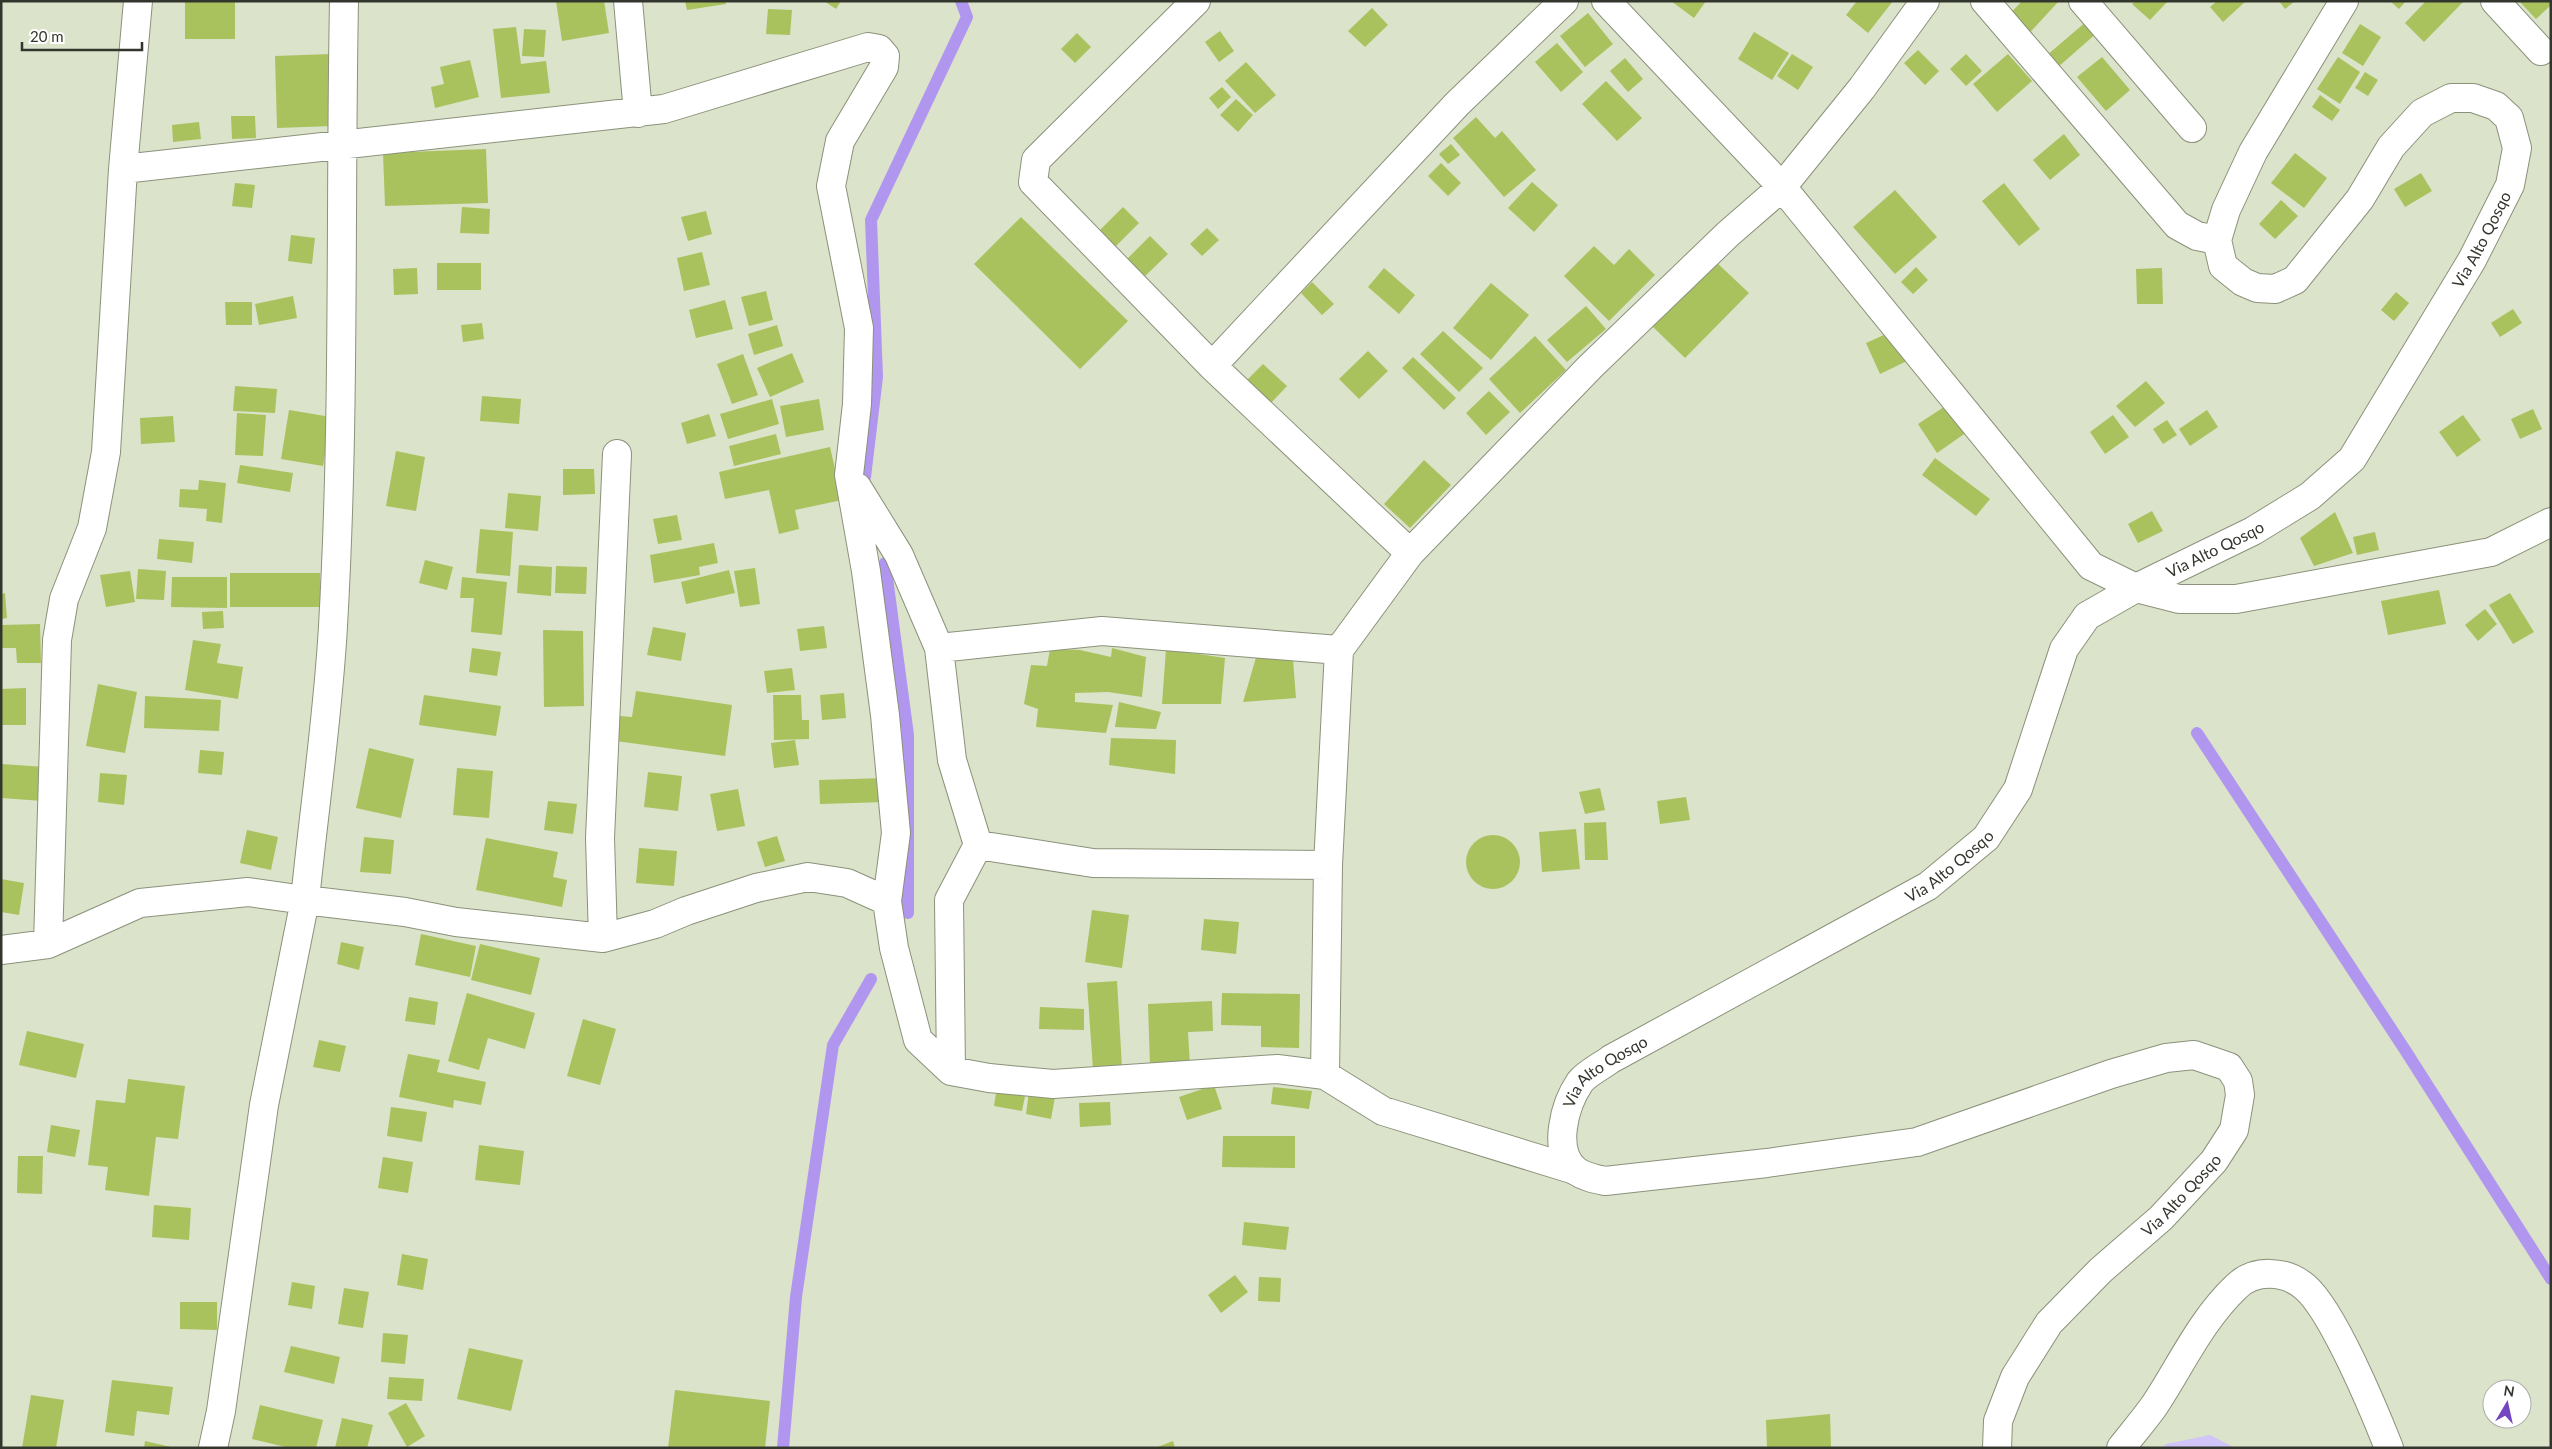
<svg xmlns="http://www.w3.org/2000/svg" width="2552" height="1449" font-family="Lato,sans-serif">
  <rect width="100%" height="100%" fill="#dbe3ca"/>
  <path fill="#d1c4f7" d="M2210,1435L2235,1448H2163L2166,1444Z"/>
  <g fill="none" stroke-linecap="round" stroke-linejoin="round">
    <path stroke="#b196ef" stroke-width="12" d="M865,477L877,377L871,220L967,17L961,1
      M885,563L908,735V913
      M2197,733L2407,1053L2551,1279
      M783,1448L796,1297L833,1045L871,979"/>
  </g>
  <path fill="#a9c25e" d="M185,1H235V39H185Z
    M556,1H604L609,33L562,41Z
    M685,1H725L726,4L687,10Z
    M824,1H841L836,9Z
    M1671,1H1706L1694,18Z
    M1857,1H1893L1868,33L1846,15Z
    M2022,1H2059L2023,40L2003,21Z
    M2135,1H2168L2150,20L2132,4Z
    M2217,1H2246L2223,22L2210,7Z
    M2279,1H2295L2285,9Z
    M2390,1H2406L2399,9Z
    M2426,1H2464L2424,42L2405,23Z
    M2519,1H2551V5L2536,19Z
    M1372,8L1388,25L1365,47L1348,31Z
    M768,9L792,10L790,35L766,34Z
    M1588,13L1613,44L1585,67L1560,36Z
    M2087,21L2098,32L2057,68L2046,56Z
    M2360,24L2381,37L2363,66L2342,53Z
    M516,27L521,64L546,61L550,93L501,98L493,29Z
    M524,29L546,30L544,57L522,56Z
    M1220,31L1234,51L1219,62L1205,42Z
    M1754,32L1789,53L1772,80L1738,59Z
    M1077,33L1091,47L1075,63L1061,49Z
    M1557,43L1583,72L1561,92L1535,62Z
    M1918,50L1939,71L1925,85L1904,63Z
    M331,54L333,126L277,128L275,56Z
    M1792,54L1813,67L1798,90L1777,76Z
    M1966,54L1982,71L1966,86L1950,69Z
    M2008,54L2032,81L1997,112L1973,84Z
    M2102,57L2130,90L2106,111L2077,77Z
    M2338,57L2360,72L2340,104L2317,89Z
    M1625,58L1643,79L1628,92L1610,71Z
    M470,60L479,97L435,108L431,87L444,84L440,67Z
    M1246,62L1276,95L1255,113L1225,81Z
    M2365,72L2378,80L2368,96L2355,88Z
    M1606,81L1642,118L1617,141L1582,104Z
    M1222,87L1231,97L1218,109L1209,98Z
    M2320,95L2340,110L2332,121L2312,107Z
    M1236,99L1253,115L1238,132L1220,115Z
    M231,116H255L256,138L232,139Z
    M1476,117L1495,138L1502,131L1536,170L1504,197L1453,138Z
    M199,122L201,139L173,142L172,125Z
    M2064,134L2080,155L2050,180L2033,160Z
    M1451,144L1460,155L1448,164L1439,154Z
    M486,149L488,203L385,206L383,153Z
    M2295,153L2327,178L2304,208L2271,183Z
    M1441,163L1461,183L1448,196L1428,176Z
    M2421,173L2432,191L2405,207L2394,189Z
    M1532,182L1558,205L1534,232L1508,208Z
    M235,183L255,185L252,208L232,206Z
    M2004,183L2040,229L2019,246L1982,201Z
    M1895,190L1937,237L1895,274L1853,227Z
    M2281,200L2298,216L2275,239L2259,224Z
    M462,207L490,209L489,234L460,233Z
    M1123,207L1139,223L1108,254L1092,238Z
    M706,211L712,234L688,241L681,217Z
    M1021,217L1128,321L1080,369L974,264Z
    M1207,228L1219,240L1202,256L1190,244Z
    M291,235L315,238L312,264L288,261Z
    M1150,236L1168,254L1141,280L1123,263Z
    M1594,246L1614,265L1629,249L1655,275L1609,321L1564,276Z
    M702,252L710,285L684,291L677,258Z
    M1715,261L1749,293L1685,358L1652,326Z
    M437,263H481V290H437Z
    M1916,267L1928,280L1913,294L1901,282Z
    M417,268L418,294L394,295L393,269Z
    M1384,268L1415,295L1399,314L1368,287Z
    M2162,268L2163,304H2137L2136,269Z
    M1312,282L1334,304L1322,315L1301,293Z
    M1491,283L1529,315L1491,360L1453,328Z
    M766,291L773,320L749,326L741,297Z
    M2396,292L2409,303L2394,321L2381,310Z
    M293,296L297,318L259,325L255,304Z
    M725,300L733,329L696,338L689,310Z
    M225,302H252V325H226Z
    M1586,306L1606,329L1567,362L1547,340Z
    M2513,309L2522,323L2500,337L2491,323Z
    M482,323L484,339L463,342L461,325Z
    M777,325L783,346L754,355L748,334Z
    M1895,330L1909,360L1880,374L1866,343Z
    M1443,331L1483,368L1459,392L1420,354Z
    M1535,336L1566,370L1520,413L1489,379Z
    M1368,351L1388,371L1359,399L1339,379Z
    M792,353L804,382L770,397L757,368Z
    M743,354L758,395L732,404L717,364Z
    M1413,357L1456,398L1444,410L1402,368Z
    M1263,364L1287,386L1271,403L1247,380Z
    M2146,381L2165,403L2135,427L2116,406Z
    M235,386L277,389L275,413L233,411Z
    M1489,391L1510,412L1486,435L1466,413Z
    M482,396L521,399L519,424L480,421Z
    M772,399L779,424L728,439L720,414Z
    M819,399L824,430L786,437L780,406Z
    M1947,405L1967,432L1937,453L1918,424Z
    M2533,409L2542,429L2520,439L2511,419Z
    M289,410L331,417L323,466L281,459Z
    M2207,410L2218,427L2190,446L2179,429Z
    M237,413L266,415L263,456L235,455Z
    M709,414L716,436L687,444L681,423Z
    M2113,415L2129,437L2105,454L2090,432Z
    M2463,415L2481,440L2457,457L2439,432Z
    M173,416L175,442L141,444L140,418Z
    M2167,420L2177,435L2163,444L2153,429Z
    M776,434L781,454L734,466L729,446Z
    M830,447L842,500L795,510L799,529L779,534L769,490L725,499L719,472Z
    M396,451L425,457L416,511L386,506Z
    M1935,458L1990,499L1976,516L1922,475Z
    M1424,460L1451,485L1410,528L1384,504Z
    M240,465L293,473L290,492L237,483Z
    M563,469H594L595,494L563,495Z
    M199,480L226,483L222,523L206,521L207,509L179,507L180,489L198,490Z
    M508,493L541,496L538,531L505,528Z
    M2152,511L2163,531L2138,543L2128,524Z
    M2335,512L2353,553L2314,566L2300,538Z
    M677,515L682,540L658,544L653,519Z
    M480,529L513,532L510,576L476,573Z
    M2375,532L2379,550L2357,555L2353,537Z
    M159,539L194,542L192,563L157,559Z
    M714,543L718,563L699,567L700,575L654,583L650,555Z
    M425,560L453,567L447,590L419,583Z
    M519,565L552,567L551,596L517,593Z
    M556,566L587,567L586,594L555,593Z
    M755,568L760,604L740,607L734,571Z
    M138,569L166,571L164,600L136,599Z
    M729,570L735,593L686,604L681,582Z
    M130,571L135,602L106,607L100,575Z
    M230,573H320V607H230Z
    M172,577H227V608L171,607Z
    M462,577L507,582L502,635L471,632L474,598H460Z
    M2439,590L2446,624L2388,635L2381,601Z
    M5,593L7,618L1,619V594Z
    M2510,593L2534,632L2513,644L2489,605Z
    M2485,609L2497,624L2478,641L2465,625Z
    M223,611L224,628L203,629L202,612Z
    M40,624L41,663H17L16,648H1V625Z
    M824,626L827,648L800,651L797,629Z
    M653,627L686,633L681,661L647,655Z
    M543,630L583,631L584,706L544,707Z
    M193,640L221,644L217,663L243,667L238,699L185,690Z
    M472,648L501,652L497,676L469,672Z
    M1112,648L1146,657L1142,697L1108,692L1075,693V702L1113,705L1106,733L1036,727L1038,709L1024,704L1031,665L1047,666L1050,649L1080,650L1111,657Z
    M1166,649L1225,658L1221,704H1162Z
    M1257,654L1293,660L1296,698L1243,702Z
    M792,668L795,690L767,693L764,671Z
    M98,684L137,692L125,753L86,746Z
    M26,688V725H1V689Z
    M636,691L732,705L725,756L616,741L620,716L632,717Z
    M844,693L846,718L822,720L820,695Z
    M424,695L501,706L496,736L419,725Z
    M773,695H801L802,720H809V739L774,740Z
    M145,696L221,700L219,731L144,728Z
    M1119,702L1161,712L1156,729L1115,727Z
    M1111,738L1176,740L1175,774L1109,765Z
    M795,740L799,765L774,768L771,743Z
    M369,748L414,759L401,818L356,808Z
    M200,750L224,752L222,775L198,773Z
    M1,764L46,767L43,801L1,798Z
    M457,768L493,771L489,818L453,815Z
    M648,772L682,776L678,811L644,807Z
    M100,773L127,775L124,805L98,802Z
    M885,778V802L820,804L819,780Z
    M1600,788L1605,810L1585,814L1579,792Z
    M738,789L745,826L717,831L710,794Z
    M1686,797L1690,820L1660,824L1657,801Z
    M548,801L577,804L573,834L544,830Z
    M1606,822L1608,860H1585L1584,823Z
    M1576,829L1580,869L1542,872L1539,832Z
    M247,830L278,837L271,870L240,863Z
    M1466 862a27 27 0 1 1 54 0a27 27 0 1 1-54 0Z
    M777,836L785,861L765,867L757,842Z
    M364,837L394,840L391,874L360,872Z
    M486,838L558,852L553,877L567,880L562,907L476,890Z
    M639,848L677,851L674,886L636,883Z
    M1,879L24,883L19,915L1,912Z
    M1092,910L1129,915L1122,968L1085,962Z
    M1204,919L1239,922L1236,954L1201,950Z
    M421,934L476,946L470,977L415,965Z
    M341,942L364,947L359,970L337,964Z
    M480,944L540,958L531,995L471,980Z
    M1117,981L1122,1067L1093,1069L1087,983Z
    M467,993L535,1013L525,1049L488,1038L479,1070L448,1061Z
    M1222,993L1300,994L1299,1048L1261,1047V1026L1221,1025Z
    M409,997L438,1002L435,1025L405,1021Z
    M1212,1001L1213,1031L1188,1032L1190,1065L1150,1066L1148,1004Z
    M1040,1007L1084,1009V1030L1039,1029Z
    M583,1019L616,1029L600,1085L567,1076Z
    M27,1031L84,1044L76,1078L19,1065Z
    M319,1040L346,1046L340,1072L313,1067Z
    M408,1054L440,1060L437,1072L486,1082L481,1105L454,1100L453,1108L399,1097Z
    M128,1079L185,1086L178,1139L156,1137L149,1196L105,1190L108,1167L88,1165L96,1100L125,1103Z
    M1214,1085L1222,1109L1187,1120L1179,1097Z
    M997,1087L1026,1091L1022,1111L994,1106Z
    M1273,1087L1312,1091L1309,1109L1271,1104Z
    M1029,1092L1055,1097L1051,1119L1026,1114Z
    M1110,1102L1111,1125L1080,1127L1079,1103Z
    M391,1107L427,1112L422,1142L387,1136Z
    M51,1125L80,1130L75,1157L47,1152Z
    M1223,1136H1295V1168L1222,1167Z
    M479,1145L524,1151L520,1185L475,1180Z
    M18,1156H43L42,1194L17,1193Z
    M383,1157L413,1162L408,1193L378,1188Z
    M154,1205L191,1208L189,1240L152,1237Z
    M1244,1222L1289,1227L1286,1250L1242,1245Z
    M402,1254L428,1259L423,1290L397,1285Z
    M1235,1275L1248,1292L1221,1313L1208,1295Z
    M1259,1277L1281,1278L1280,1302L1258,1301Z
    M292,1282L315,1286L312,1309L288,1305Z
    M344,1288L369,1292L363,1328L338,1324Z
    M180,1302H217V1330L180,1329Z
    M383,1333L408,1335L405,1364L381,1362Z
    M291,1346L340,1357L334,1384L284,1372Z
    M469,1348L523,1360L511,1411L457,1399Z
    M389,1377L424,1379L422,1401L387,1399Z
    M112,1380L173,1387L169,1415L137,1411L134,1436L105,1432Z
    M675,1390L770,1401L765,1448H668Z
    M31,1395L64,1400L56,1448H22Z
    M406,1403L425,1436L407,1447L388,1413Z
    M260,1405L323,1420L316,1448H290L252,1439Z
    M1830,1414L1831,1448H1767L1766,1420Z
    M342,1418L373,1425L367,1448H335Z
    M145,1441L171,1447V1448H144Z
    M1173,1441L1175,1448H1155Z"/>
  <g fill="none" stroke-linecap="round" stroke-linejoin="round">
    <g stroke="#8b927b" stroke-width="30">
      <path id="street" d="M344,1C340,209 345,418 333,626C328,717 314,809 305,900L405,912L456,922L603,938L655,924L686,911L756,888L808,877L847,883L887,901L894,948L918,1040L951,1071L989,1078L1053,1084L1277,1069L1325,1075L1383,1111L1575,1170
        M628,1L638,113
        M1196,1L1036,160L1033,182L1212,366L1410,553
        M1606,1L1782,187L2091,566L2136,588L2179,599H2236L2491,552L2551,522
        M1985,1L2177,225L2197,236L2217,240
        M2083,1L2192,128
        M2495,1L2541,51
        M123,169L664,109L868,47L879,49L885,56L884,67L840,141L831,186L859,328L857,404L849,475L866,571L885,715L896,833L887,901
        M1212,366L1457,104L1564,1
        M857,487L899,555L939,648L952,760L978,845L949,900L951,1071
        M939,648L1102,631L1339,650
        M978,845L1093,863L1328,865
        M603,938L600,838L617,454
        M48,944L57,640L64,599L92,528L106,452L123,169L138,1
        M1,950L48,944L140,903L248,892L305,900L264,1105L221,1411L213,1448
        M1325,1075L1328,865L1339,650L1410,553L1590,367L1728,234L1782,187L1862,88L1925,1"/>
    </g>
    <g stroke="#8b927b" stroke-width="30">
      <g id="secondary">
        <path id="s1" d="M1997,1448L1998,1421L2015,1377L2049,1323L2101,1270L2161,1218L2214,1161L2234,1130L2240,1095L2238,1081L2229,1067L2194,1055L2166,1058L2111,1074L1917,1142L1767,1163L1605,1181C1595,1179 1585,1177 1576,1171C1551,1151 1565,1104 1580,1082C1587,1073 1602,1066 1611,1059L1928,886L1986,838L2018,789L2064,649L2087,616L2136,588L2253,531L2310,496L2352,459L2472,260L2510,185L2517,148L2509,118L2496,106L2473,98H2451L2422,113L2391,147L2360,199L2295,280L2275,289L2257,288L2243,282L2223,266L2217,240L2226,210L2253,152L2344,1"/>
        <path d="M2121,1448C2132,1434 2144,1420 2154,1406C2180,1367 2201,1320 2236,1287C2254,1269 2285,1270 2305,1287C2333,1311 2374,1410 2389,1448"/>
      </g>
    </g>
    <use href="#street" stroke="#fff" stroke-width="28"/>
    <use href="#secondary" stroke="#fff" stroke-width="28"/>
  </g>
  <g text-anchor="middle" stroke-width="4.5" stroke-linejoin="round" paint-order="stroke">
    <g font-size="16" fill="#33362d" stroke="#fff">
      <text dy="6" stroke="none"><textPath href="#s1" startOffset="2528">Via Alto Qosqo</textPath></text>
      <text dy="6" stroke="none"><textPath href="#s1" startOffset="2108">Via Alto Qosqo</textPath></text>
      <text dy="6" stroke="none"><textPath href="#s1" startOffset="1671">Via Alto Qosqo</textPath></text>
      <text dy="6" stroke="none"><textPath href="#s1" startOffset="1268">Via Alto Qosqo</textPath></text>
      <text dy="6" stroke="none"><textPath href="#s1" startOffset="322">Via Alto Qosqo</textPath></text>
    </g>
  </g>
  <rect width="2552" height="1449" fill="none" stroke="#33362d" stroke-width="5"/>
  <g transform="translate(2507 1404) rotate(9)"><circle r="24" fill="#ffffff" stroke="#adafab"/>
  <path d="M0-4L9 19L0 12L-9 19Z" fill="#7346bf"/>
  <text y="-8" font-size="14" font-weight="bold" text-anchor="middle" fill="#33362d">N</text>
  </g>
  <path d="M22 42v8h120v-8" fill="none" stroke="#33362d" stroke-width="2.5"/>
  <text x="30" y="42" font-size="15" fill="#33362d" stroke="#ffffff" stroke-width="4" paint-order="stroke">20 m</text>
</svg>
